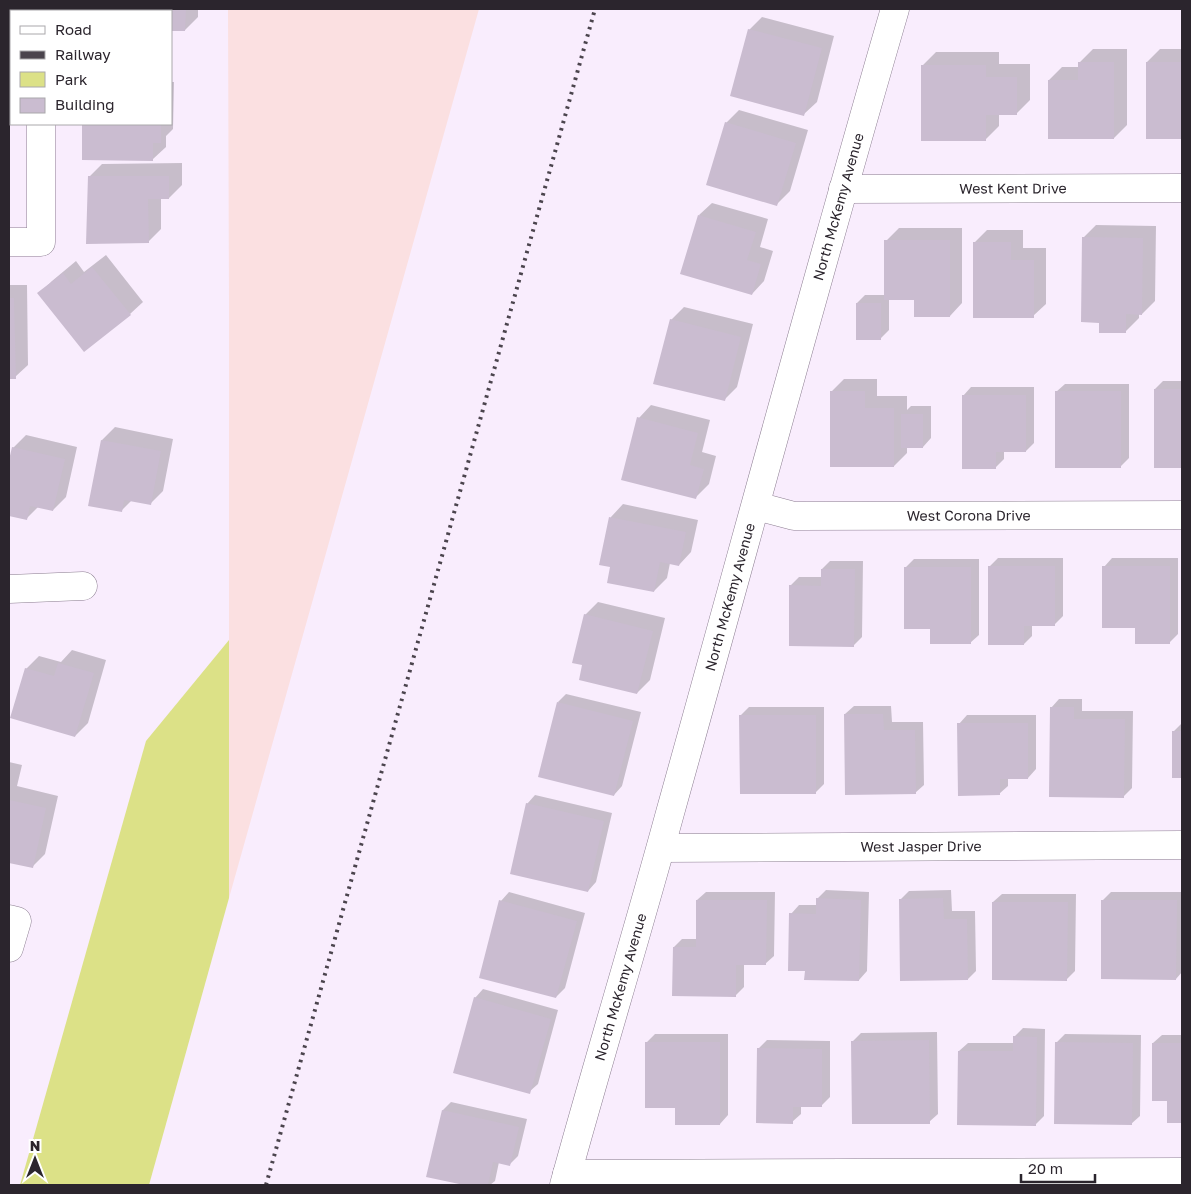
<svg xmlns="http://www.w3.org/2000/svg" width="1191" height="1194" font-family="'Golos Text',sans-serif">
  <rect width="100%" height="100%" fill="#f9edfd"/>
  <path fill="#fbe0e1" d="M228,9H479L229,898V304Z"/>
  <path fill="#dce187" d="M229,640V898L149,1185H20L146,741Z"/>
  <path fill="#0003" d="M84,9H198V17L185,30L171,11H84Z
    M762,17L834,36L817,102L804,114L749,30Z
    M1093,49H1127V125L1114,138L1049,80L1062,67H1080V62Z
    M1160,49H1182V138H1147V62Z
    M936,52H999V64H1030V100L1017,113H999V126L986,139L923,65Z
    M171,82H174L173,129L166,136V147L153,159L83,158V124H171Z
    M739,110L808,130L790,191L777,204L726,123Z
    M182,163V185L169,198H161V229L148,242L89,177L102,164Z
    M712,203L768,219L760,247L773,251L764,281L752,294L699,215Z
    M1096,225L1156,226L1155,301L1142,314H1139V318L1126,331L1100,321L1083,238Z
    M899,228H962V303L950,316L915,299H889V330L880,339L857,303L865,295H886V241Z
    M987,230H1023V248H1046V304L1033,316L975,242Z
    M106,255L143,302L130,314L39,294L52,281L76,261L84,272Z
    M9,285H27L28,365L15,377L9,378Z
    M684,307L753,324L737,387L724,400L671,320Z
    M844,379H877V396H907V410L911,406H931V438L923,447H907V453L894,466L831,392Z
    M1163,381H1182V467H1155V389Z
    M1065,384H1129V458L1120,467L1056,392Z
    M971,387H1034V443L1026,451H1004V459L995,468L963,396Z
    M651,405L710,420L702,452L716,456L709,484L696,497L639,418Z
    M115,427L173,439L163,491L150,504L132,500L121,511L102,440Z
    M26,435L77,447L66,497L53,510L38,507L26,519L9,515V466L13,448Z
    M623,504L698,520L691,552L679,565L670,563L667,578L654,591L611,566V517Z
    M998,558H1063V616L1054,625H1032V636L1024,644L989,567Z
    M1112,558H1178V634L1170,642L1136,627L1104,567Z
    M914,559H979V635L970,643L931,628L905,568Z
    M830,561H863L862,637L853,646L790,586L799,577H822V569Z
    M598,602L665,618L650,680L637,693L584,665L585,615Z
    M72,650L106,660L88,723L75,736L26,669L39,656L61,662Z
    M566,694L641,712L622,786L614,795L558,702Z
    M1059,699H1082V711H1133L1132,788L1124,796L1051,708Z
    M854,706H891L892,722H923L924,785L915,793L845,714Z
    M749,707H824V784L815,793L741,715Z
    M967,715H1036V769L1028,778H1008V786L999,794L959,724Z
    M1182,723V776H1173V732Z
    M9,762L22,765L17,786L58,796L45,854L32,867L9,862Z
    M535,795L612,813L596,882L588,891L527,804Z
    M826,890L869,892L867,971L859,980L806,970L791,914L799,905H817V899Z
    M951,890L952,911H975L976,971L968,979L901,899L909,891Z
    M509,892L585,913L565,988L556,997L501,901Z
    M706,892H775L774,956L765,964H744V987L735,996L674,947L682,939H697V900Z
    M1111,892H1182V972L1176,979L1103,900Z
    M1002,894H1076L1075,971L1067,979L993,902Z
    M483,989L558,1010L538,1084L529,1092L475,998Z
    M1023,1028L1045,1029L1044,1116L1035,1125L959,1051L968,1043H1014V1037Z
    M937,1032L938,1114L929,1122L852,1042L861,1033Z
    M655,1034H728V1115L720,1124L676,1107L646,1043Z
    M1065,1034L1141,1035L1140,1116L1131,1124L1056,1043Z
    M1162,1035H1182V1122H1169L1168,1100L1153,1043Z
    M767,1040L830,1041V1097L821,1106H801V1114L792,1122L758,1049Z
    M451,1102L527,1119L518,1156L509,1165L499,1162L495,1181L490,1185H469L428,1176L443,1110Z"/>
  <path fill="#cabcd0" d="M83,9H186L185,31H171V11H83Z
    M748,29L822,48L804,116L730,96Z
    M1078,62H1114V139H1048V80H1078Z
    M1146,62H1182V139H1146Z
    M921,65H986V77H1017V115H986V141H921Z
    M725,122L796,143L777,206L706,185Z
    M82,124H161V143H153V161L82,160Z
    M88,176H169V199H148L149,243L86,244Z
    M698,215L756,232L747,260L761,264L752,295L680,274Z
    M1082,237L1143,238L1142,315L1126,314V333H1099V323L1081,322Z
    M884,240H950V317H914V300H884Z
    M973,242H1011V260H1034V318H973Z
    M92,267L131,315L84,352L37,293L63,273L71,284Z
    M9,298H14L16,379H9Z
    M856,303H881V340H856Z
    M670,319L741,337L725,401L653,384Z
    M1154,389H1182V468H1154Z
    M830,391H865V408H894V467H830Z
    M1055,391H1121V468H1055Z
    M962,395H1026V452H996V469H962Z
    M901,414H923V448H901Z
    M637,417L698,433L690,465L704,469L696,499L621,480Z
    M101,440L161,451L151,505L124,500L122,512L88,506Z
    M12,447L65,459L53,511L30,506L27,520L9,516V460Z
    M609,517L686,532L679,566L660,562L654,592L607,583L610,567L599,565Z
    M988,566H1055V626H1024V645H988Z
    M1102,566H1170V644H1135V628H1102Z
    M904,567H971V644H930V629H904Z
    M821,569H855L854,647L789,646V585L821,586Z
    M584,614L653,631L637,694L579,680L582,665L572,663Z
    M58,663L94,673L75,737L10,718L25,668L54,676Z
    M557,702L633,721L614,796L538,777Z
    M1050,707H1074V719H1125L1124,798L1049,797Z
    M844,714H883L884,730H915L916,794L845,795Z
    M739,715H816V794H740Z
    M957,723H1028V779H1000V795L958,796Z
    M1172,731H1182V778H1172Z
    M9,800L46,808L33,868L9,863Z
    M526,803L604,821L588,892L510,874Z
    M816,898L861,900L859,981L804,980L805,971H788L789,913L816,914Z
    M943,898L944,919H967L968,980L900,981L899,899Z
    M499,900L577,921L556,998L479,978Z
    M696,900H767L766,965H736V997L672,996L673,947H696Z
    M1101,900H1177L1176,980L1101,979Z
    M992,902H1068L1067,981L992,980Z
    M474,997L551,1019L530,1094L453,1073Z
    M1013,1036L1037,1037L1036,1126L957,1125L958,1051H1013Z
    M929,1040L930,1124H852L851,1041Z
    M645,1042H720V1125H675V1108H645Z
    M1055,1042L1133,1043L1132,1125L1054,1124Z
    M1152,1043H1182V1123H1167V1101H1152Z
    M757,1048L822,1049V1107H793V1124L756,1123Z
    M442,1110L519,1127L510,1166L493,1162L488,1185H464L426,1177Z"/>
  <g fill="none" stroke-linecap="round" stroke-linejoin="round">
    <g stroke="#8b7d90" stroke-width="29">
      <g id="street">
        <path d="M41,9V11"/>
        <path id="s1" d="M843,189L1182,188"/>
        <path d="M9,242H41V124"/>
        <path id="s2" d="M756,506L794,516L1182,515"/>
        <path d="M9,589L83,586"/>
        <path id="s3" d="M661,848L1182,845"/>
        <path d="M9,919L17,921L9,948"/>
        <path d="M567,1174L1182,1172"/>
        <path id="s4" d="M564,1185C598,1061 636,938 670,813C745,545 817,276 895,9"/>
      </g>
    </g>
    <use href="#street" stroke="#fff" stroke-width="28"/>
    <path stroke="#4b444d" stroke-width="4" stroke-dasharray="2.5 5" stroke-linecap="butt" d="M266,1185L595,9"/>
  </g>
  <g text-anchor="middle" stroke-width="5" stroke-linejoin="round" paint-order="stroke">
    <g font-size="14" fill="#2b252d" stroke="#fff">
      <text dy="5" stroke="none"><textPath href="#s1" startOffset="170">West Kent Drive</textPath></text>
      <text dy="5" stroke="none"><textPath href="#s4" startOffset="1016">North McKemy Avenue</textPath></text>
      <text dy="5" stroke="none"><textPath href="#s2" startOffset="214">West Corona Drive</textPath></text>
      <text dy="5" stroke="none"><textPath href="#s4" startOffset="611">North McKemy Avenue</textPath></text>
      <text dy="5" stroke="none"><textPath href="#s3" startOffset="260">West Jasper Drive</textPath></text>
      <text dy="5" stroke="none"><textPath href="#s4" startOffset="206">North McKemy Avenue</textPath></text>
    </g>
  </g>
  <rect width="1191" height="1194" fill="none" stroke="#2b252d" stroke-width="20"/>
  <rect x="10" y="10" width="162" height="115" fill="#ffffff" stroke="#aaa8ab"/>
  <rect x="20" y="26" width="25" height="8" fill="#ffffff" stroke="#aaa8ab"/>
  <text x="55" y="35" font-size="15" fill="#2b252d">Road</text>
  <rect x="20" y="51" width="25" height="8" fill="#4b444d" stroke="#aaa8ab"/>
  <text x="55" y="60" font-size="15" fill="#2b252d">Railway</text>
  <rect x="20" y="72" width="25" height="15" fill="#dce187" stroke="#aaa8ab"/>
  <text x="55" y="85" font-size="15" fill="#2b252d">Park</text>
  <rect x="20" y="98" width="25" height="15" fill="#cabcd0" stroke="#aaa8ab"/>
  <text x="55" y="110" font-size="15" fill="#2b252d">Building</text>
  <g transform="translate(35 1159)" stroke="#ffffff" stroke-width="4" paint-order="stroke">
  <path d="M0-4L9 19L0 12L-9 19Z" fill="#2b252d"/>
  <text y="-8" font-size="14" font-weight="bold" text-anchor="middle" fill="#2b252d">N</text>
  </g>
  <path d="M1021 1174v8h74v-8" fill="none" stroke="#2b252d" stroke-width="2.5"/>
  <text x="1028" y="1174" font-size="15" fill="#2b252d" stroke="#ffffff" stroke-width="4" paint-order="stroke">20 m</text>
</svg>
